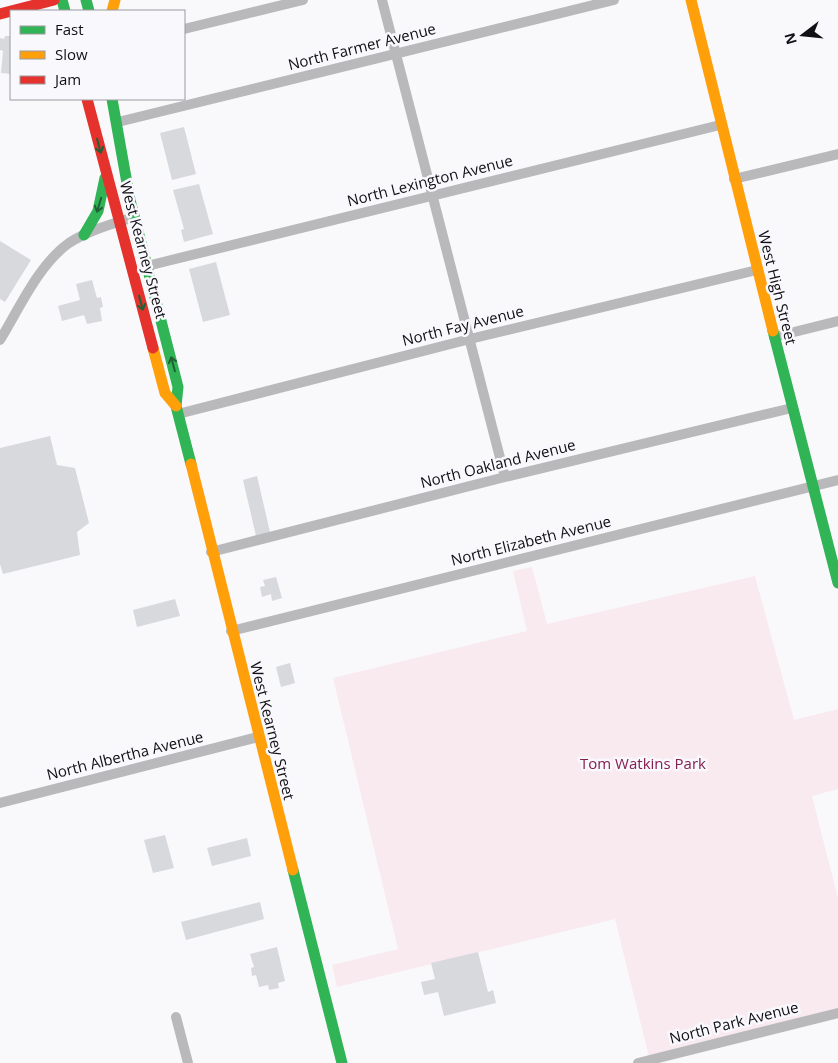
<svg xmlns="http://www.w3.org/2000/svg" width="838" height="1063" font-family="'Open Sans',sans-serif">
  <rect width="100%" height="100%" fill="#f9f9fc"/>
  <path fill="#f9eaf0" d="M532,567L547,624L755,576L794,720L838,709V789L812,796L838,898V1009L649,1057L615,919L337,987L332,965L398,949L333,678L527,631L513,571Z"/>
  <path fill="#d7d9dd" d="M5,36H11V74L1,73L3,51L0,50V38L4,39Z
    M184,127L196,174L172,180L160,133Z
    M199,184L213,234L184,242L181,230L184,229L173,190Z
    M0,241L31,260L5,302L0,299Z
    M216,262L230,315L203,322L189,269Z
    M92,280L97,298L101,297L103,307L100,308L102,321L87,324L84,315L62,321L58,306L80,300L76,284Z
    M50,436L57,465L75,468L89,523L77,532L80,555L3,574L0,564V448Z
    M257,476L270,532L256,536L243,480Z
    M276,577L282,598L272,601L271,594L262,597L260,587L265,586L263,580Z
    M175,599L180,616L137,627L133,610Z
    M290,663L295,683L281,687L276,667Z
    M165,835L174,868L153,873L144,840Z
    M247,838L251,856L212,866L207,848Z
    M260,902L264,919L186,940L181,922Z
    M277,947L285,981L278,983L279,988L269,990L268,985L259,987L256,975L252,976L251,968L254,967L250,954Z
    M478,952L488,992L493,990L496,1003L444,1016L438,992L424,995L421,982L435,979L431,963Z"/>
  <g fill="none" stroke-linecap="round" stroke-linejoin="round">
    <path stroke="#b9b8bb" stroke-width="10" d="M382,0L505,477
      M184,29L303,0
      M118,122L614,0
      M734,179L838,154
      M147,266L720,125
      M774,337L838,321
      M0,340C19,309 39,264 69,243C89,230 112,224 134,217
      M178,414L470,339L757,270
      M211,552L505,477L792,408
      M231,631L838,480
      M0,803L258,737
      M176,1017L188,1063
      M638,1063L838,1013"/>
    <path stroke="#30b455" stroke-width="11" d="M62,0L65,11
      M86,0L89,11
      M112,99L130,200L178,387L176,406L191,464
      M84,235L98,211L105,178
      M773,331L838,583
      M293,870L342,1063"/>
    <path stroke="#ff9f0a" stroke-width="11" d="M691,0L773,331
      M112,11L115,0
      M153,348L165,393L176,406
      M191,464L293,870"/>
    <path stroke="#e5322d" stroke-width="11" d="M0,14L54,0
      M87,99L153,348"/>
  </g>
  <defs><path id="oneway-shaft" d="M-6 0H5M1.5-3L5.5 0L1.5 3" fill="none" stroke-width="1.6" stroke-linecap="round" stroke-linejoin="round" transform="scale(1.25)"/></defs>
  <g stroke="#206235">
    <use href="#oneway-shaft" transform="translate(99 146) rotate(75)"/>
    <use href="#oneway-shaft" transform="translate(99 205) rotate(107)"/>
    <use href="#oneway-shaft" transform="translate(141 303) rotate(75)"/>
    <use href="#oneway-shaft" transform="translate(173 364) rotate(-105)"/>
  </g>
  <g text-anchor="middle" stroke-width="5" stroke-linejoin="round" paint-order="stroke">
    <g font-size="15" fill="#111015" stroke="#f8f8fd">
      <text transform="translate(362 47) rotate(-14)" y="5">North Farmer Avenue</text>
      <text transform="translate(430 181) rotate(-14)" y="5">North Lexington Avenue</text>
      <text transform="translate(143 250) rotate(75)" y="5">West Kearney Street</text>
      <text transform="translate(777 288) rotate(76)" y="5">West High Street</text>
      <text transform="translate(463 326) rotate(-14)" y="5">North Fay Avenue</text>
      <text transform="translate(498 464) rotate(-14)" y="5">North Oakland Avenue</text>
      <text transform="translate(531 541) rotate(-14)" y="5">North Elizabeth Avenue</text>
      <text transform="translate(272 731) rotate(76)" y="5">West Kearney Street</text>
      <text transform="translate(125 756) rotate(-14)" y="5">North Albertha Avenue</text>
      <text transform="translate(734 1023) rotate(-14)" y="5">North Park Avenue</text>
    </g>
    <g font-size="15" fill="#851f50" stroke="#f8f8fd">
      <text x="643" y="769">Tom Watkins Park</text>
    </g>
  </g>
  <rect x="10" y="10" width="175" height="90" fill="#f8f8fd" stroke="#9c9ba0"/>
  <rect x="20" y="26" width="25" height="8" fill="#30b455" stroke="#9c9ba0"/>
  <text x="55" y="35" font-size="15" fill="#111015">Fast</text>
  <rect x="20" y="51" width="25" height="8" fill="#ff9f0a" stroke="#9c9ba0"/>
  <text x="55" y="60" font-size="15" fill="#111015">Slow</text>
  <rect x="20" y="76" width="25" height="8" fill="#e5322d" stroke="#9c9ba0"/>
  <text x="55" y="85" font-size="15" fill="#111015">Jam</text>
  <g transform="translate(803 35) rotate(254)" stroke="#f8f8fd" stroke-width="4" paint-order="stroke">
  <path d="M0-4L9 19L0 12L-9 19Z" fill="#111015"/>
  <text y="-8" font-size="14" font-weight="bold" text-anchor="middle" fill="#111015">N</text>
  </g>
</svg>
